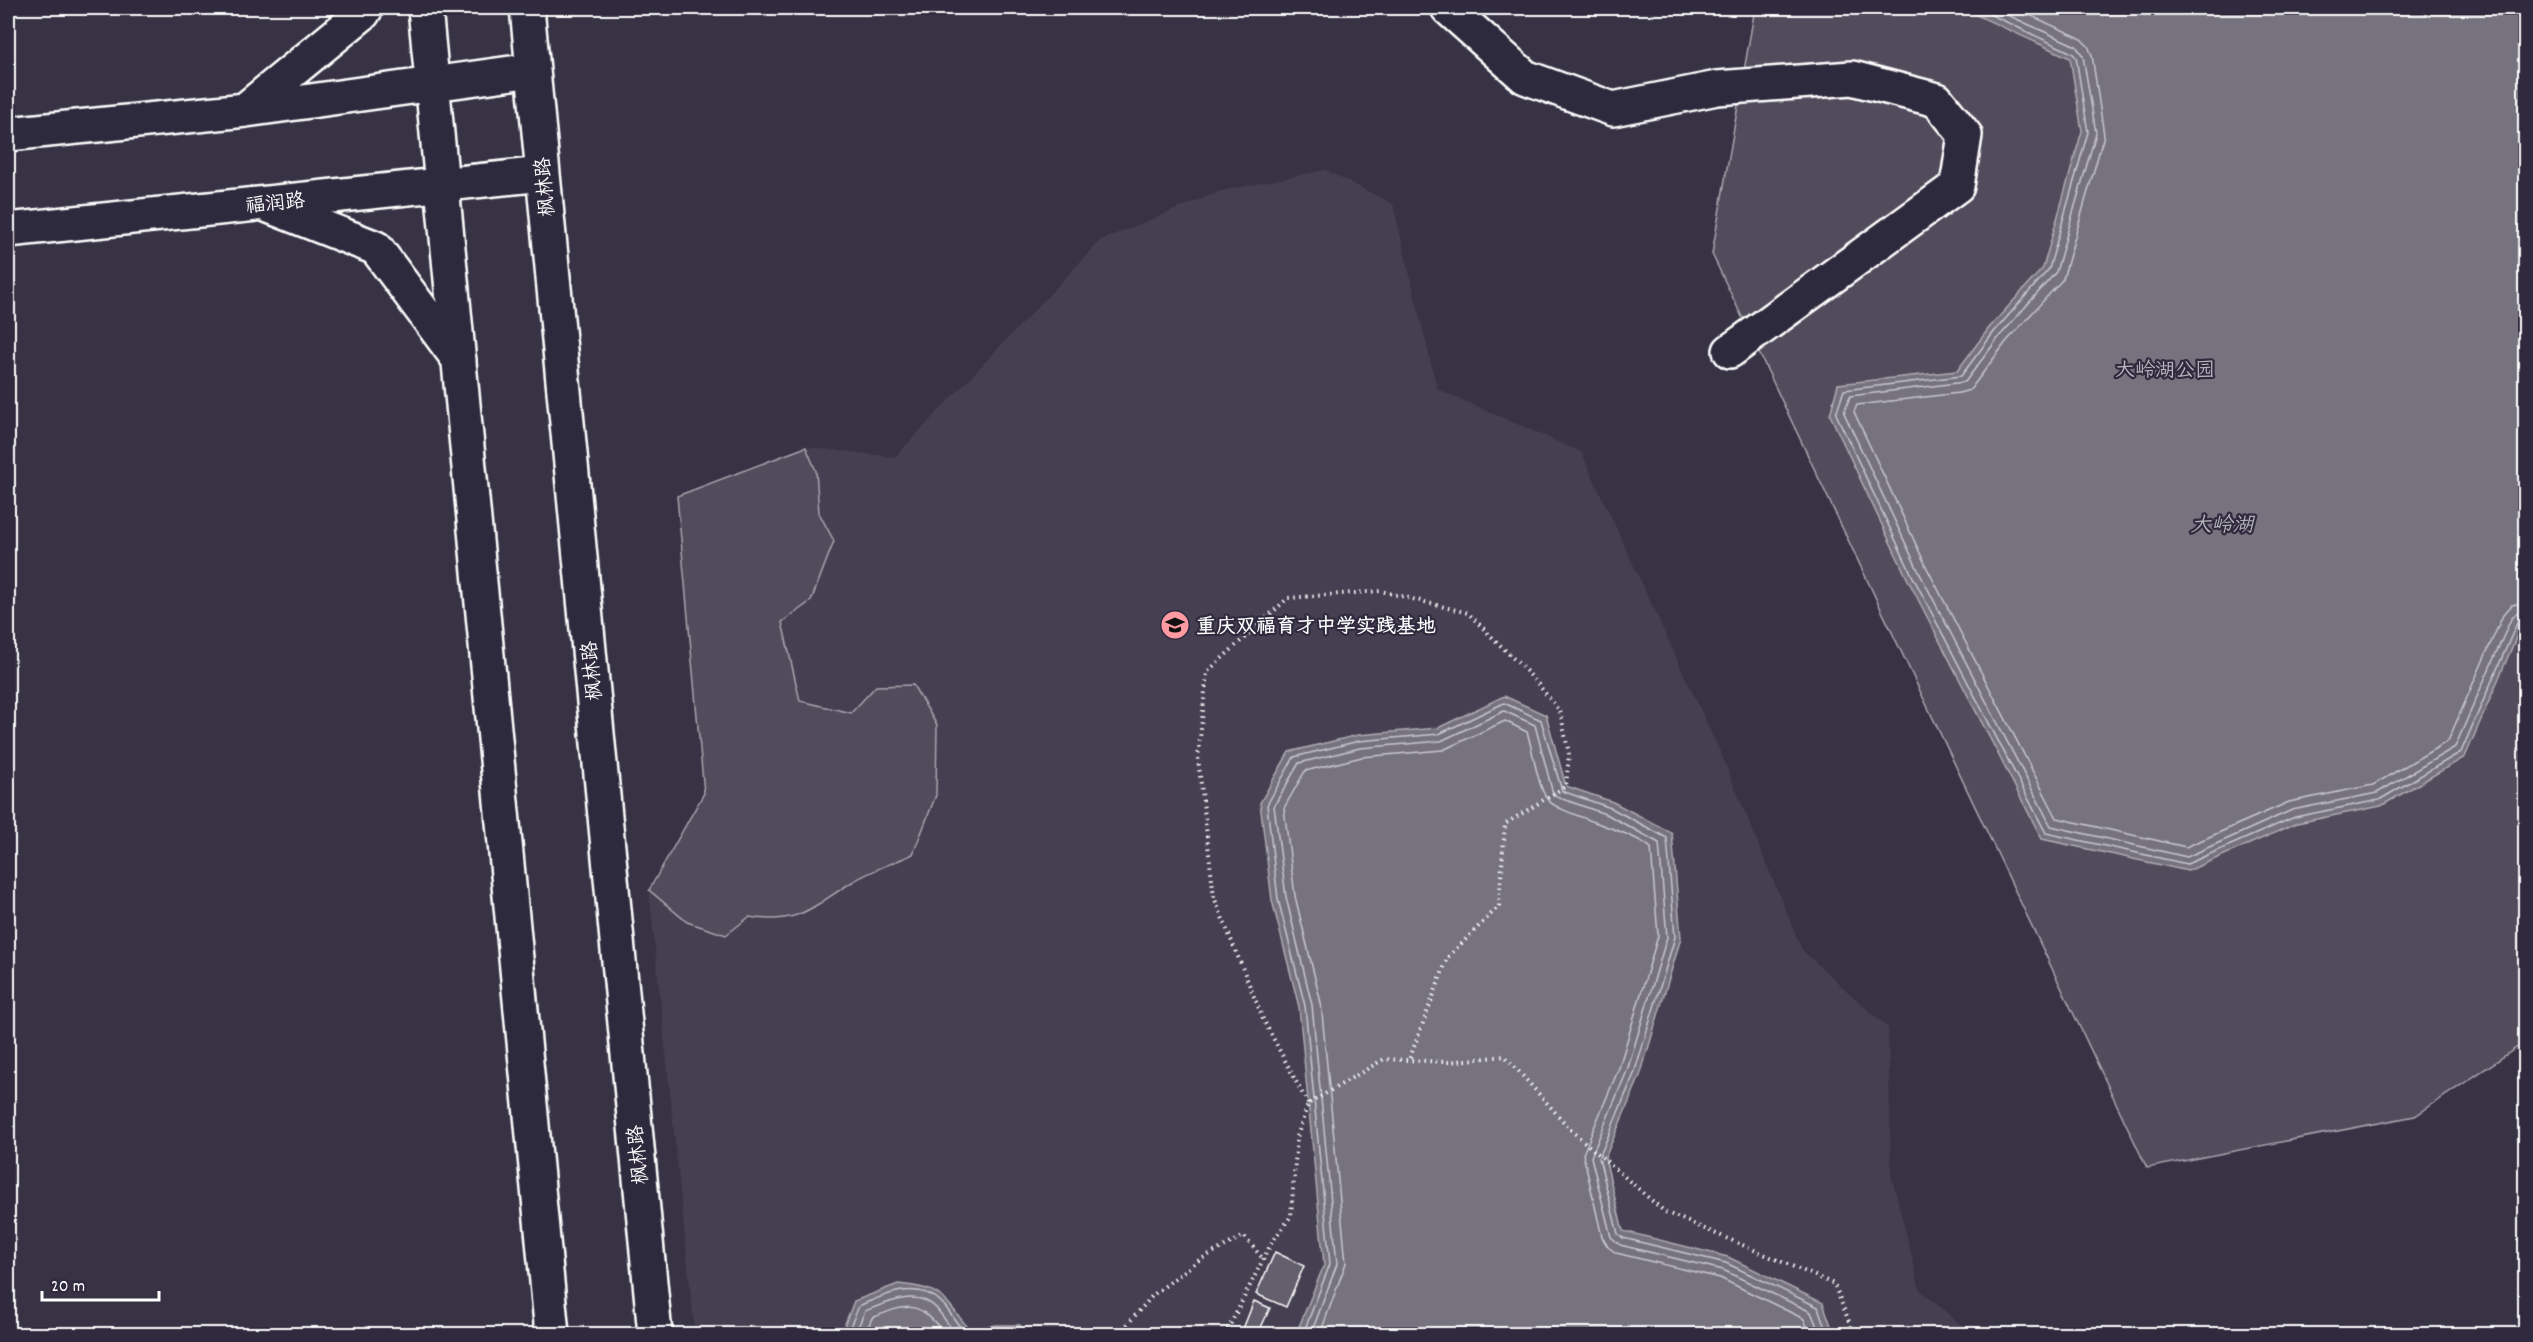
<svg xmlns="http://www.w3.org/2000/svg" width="2533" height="1342" font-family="Dekko,'LXGW WenKai TC',sans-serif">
  <rect width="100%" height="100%" fill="#373345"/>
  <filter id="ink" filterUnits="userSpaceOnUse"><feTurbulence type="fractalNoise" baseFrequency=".0167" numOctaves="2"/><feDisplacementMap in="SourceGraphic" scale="12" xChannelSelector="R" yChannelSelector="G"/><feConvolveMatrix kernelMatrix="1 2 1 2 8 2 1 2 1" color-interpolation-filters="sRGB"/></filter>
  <g filter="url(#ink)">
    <path fill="#444051" d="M1325,170L1393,204L1437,389L1581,452L1721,754L1802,950L1888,1028L1891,1174L1920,1290L1972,1334H695L649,890L704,793L677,496L806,447L895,457L1101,240L1221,191Z"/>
    <path fill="#514c5c" stroke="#a8a6ae" stroke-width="1.5" d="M1755,8H2525V1042L2415,1116L2147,1168L1712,254Z
      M806,447L816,471L819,513L834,541L811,601L782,622L800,701L851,713L876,686L913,685L937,725L936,795L913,854C894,863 872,870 854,881C814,905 800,926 749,917L726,935L687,922L649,890L704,793L677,496Z"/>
    <path fill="#76737f" stroke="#adabb2" stroke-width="1.5" d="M1969,8H2525V617L2465,757L2381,806L2297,823L2188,871L2042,839L1907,578L1830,415L1838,384L1957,371L1989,328L2043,268L2082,131L2070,58L1974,14Z
      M1504,696L1546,715L1566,786L1613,802L1672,833L1681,938L1640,1076L1605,1158L1623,1231L1728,1257L1823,1303L1834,1334H1296L1324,1265L1299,1007L1272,900L1260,803L1289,752L1358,735L1438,728Z
      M898,1284C943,1288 943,1297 969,1329L996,1325H1020L1022,1334H841L854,1301Z"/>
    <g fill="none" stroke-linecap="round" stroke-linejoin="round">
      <path stroke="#c8c7cc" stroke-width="1.5" d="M1977,8L2072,53L2076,57L2088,132L2049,269L1994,332L1961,376L1844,390L1836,414L1912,575L2046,833L2187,864L2295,817L2379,800L2461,752L2517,623L2526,619
        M1992,8L2076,46L2083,56L2096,133L2056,272L1999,337L1965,382L1850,396L1844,413L1919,572L2051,826L2187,857L2292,810L2377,793L2455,747L2511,619L2517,613L2526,611
        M2014,8L2080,38L2088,46L2092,55L2104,135L2063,279L2006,342L1970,390L1959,393L1857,405L1854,412L1927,568L2057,818L2186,847L2289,802L2373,785L2448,741L2503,615L2512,605L2526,602
        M847,1334L859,1306C883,1295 916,1280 940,1301C950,1310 956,1325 967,1334
        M855,1334L865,1311C886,1303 917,1288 936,1308C943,1316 949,1326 956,1334
        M865,1334L872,1318C911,1302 918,1301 945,1334
        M1303,1334L1330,1264L1305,1006L1278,899L1267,805L1294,757L1359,741L1439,734L1504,703L1541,720L1562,791L1611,808L1667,838L1675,937L1634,1074L1599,1158L1618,1234L1623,1238L1726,1263L1818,1307L1827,1334
        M1311,1334L1337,1264L1312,1005L1286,897L1274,806L1299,763L1360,748L1441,741L1504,711L1535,725L1552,790L1557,797L1608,815L1659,843L1667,937L1627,1071L1591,1157L1611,1237L1620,1245L1723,1270L1811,1312L1820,1334
        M1320,1334L1346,1263L1321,1003L1295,896L1284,808L1305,771L1362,757L1443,750L1505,721L1527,732C1533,750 1537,784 1547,799C1557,814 1629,829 1651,848L1658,936L1619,1068L1583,1154L1602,1237L1608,1247L1616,1253L1720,1278L1804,1319L1810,1334"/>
    </g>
    <path fill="#635f6d" stroke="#fff" stroke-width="1.5" d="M1275,1252L1304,1266L1286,1307L1256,1294Z
      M1254,1301L1270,1308L1258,1334H1241Z"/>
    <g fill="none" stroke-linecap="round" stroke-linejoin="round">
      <g stroke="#fff" stroke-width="38">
        <path id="minor" d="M1448,8L1525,77L1613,109L1717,88L1852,78L1937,100L1965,135L1957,186L1730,351"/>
      </g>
      <g stroke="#fff" stroke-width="38">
        <path id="major" d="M425,8L552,1334
          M527,8L655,1334
          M246,109L363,13L366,8
          M8,134L246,110L533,70
          M269,206L376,248L459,360
          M8,230L543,174"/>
      </g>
      <path stroke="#fff" stroke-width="4" stroke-dasharray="1.5 4.5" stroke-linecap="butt" d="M1308,1104L1263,1019L1214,897L1198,758L1207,672L1288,598L1381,591L1468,613L1532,677L1560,711L1569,754L1566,786L1505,824L1499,906L1448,957L1409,1060
        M1119,1334L1153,1295L1199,1260L1244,1236L1263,1259
        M1232,1334L1228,1329L1271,1244L1291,1216L1297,1137L1308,1104L1384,1059L1448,1062L1505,1056L1572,1131L1665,1212L1834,1284L1854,1334"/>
      <use href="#minor" stroke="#2f2a3d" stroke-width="33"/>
      <use href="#major" stroke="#2f2a3d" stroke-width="33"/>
    </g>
  </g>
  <defs>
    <g id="school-disc" transform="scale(1.5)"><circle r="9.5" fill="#ff9aa2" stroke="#2f2a3d"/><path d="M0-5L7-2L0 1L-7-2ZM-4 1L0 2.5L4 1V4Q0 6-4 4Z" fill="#111"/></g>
  </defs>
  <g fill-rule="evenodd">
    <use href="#school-disc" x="1175" y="625"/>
  </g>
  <g text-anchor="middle" stroke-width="4.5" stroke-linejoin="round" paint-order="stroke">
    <g font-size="20" fill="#fff" stroke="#2f2a3d">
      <text transform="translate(544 187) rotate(-95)" y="7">枫林路</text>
      <text transform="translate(275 202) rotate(-6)" y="7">福润路</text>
      <text transform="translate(591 671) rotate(-96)" y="7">枫林路</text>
      <text transform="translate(637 1155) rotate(-96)" y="7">枫林路</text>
    </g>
    <g font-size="20" fill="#b9b7be" stroke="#2f2a3d">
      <text x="2165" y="376">大岭湖公园</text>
    </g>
    <g font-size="20" font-weight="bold" fill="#fff" stroke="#2f2a3d" text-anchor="start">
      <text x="1196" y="632">重庆双福育才中学实践基地</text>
    </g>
    <g font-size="21" font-style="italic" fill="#b4b2b9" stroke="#2f2a3d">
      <text x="2222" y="531">大岭湖</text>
    </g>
  </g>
  <rect width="2533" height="1342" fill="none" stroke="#2f2a3d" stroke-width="30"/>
  <rect x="15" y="15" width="2503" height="1312" fill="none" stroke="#fff" stroke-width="2" filter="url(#ink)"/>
  <path d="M42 1291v9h117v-9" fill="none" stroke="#ffffff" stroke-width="3"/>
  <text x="51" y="1291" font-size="18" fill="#ffffff" stroke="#2f2a3d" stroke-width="4.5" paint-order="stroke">20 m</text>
</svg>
